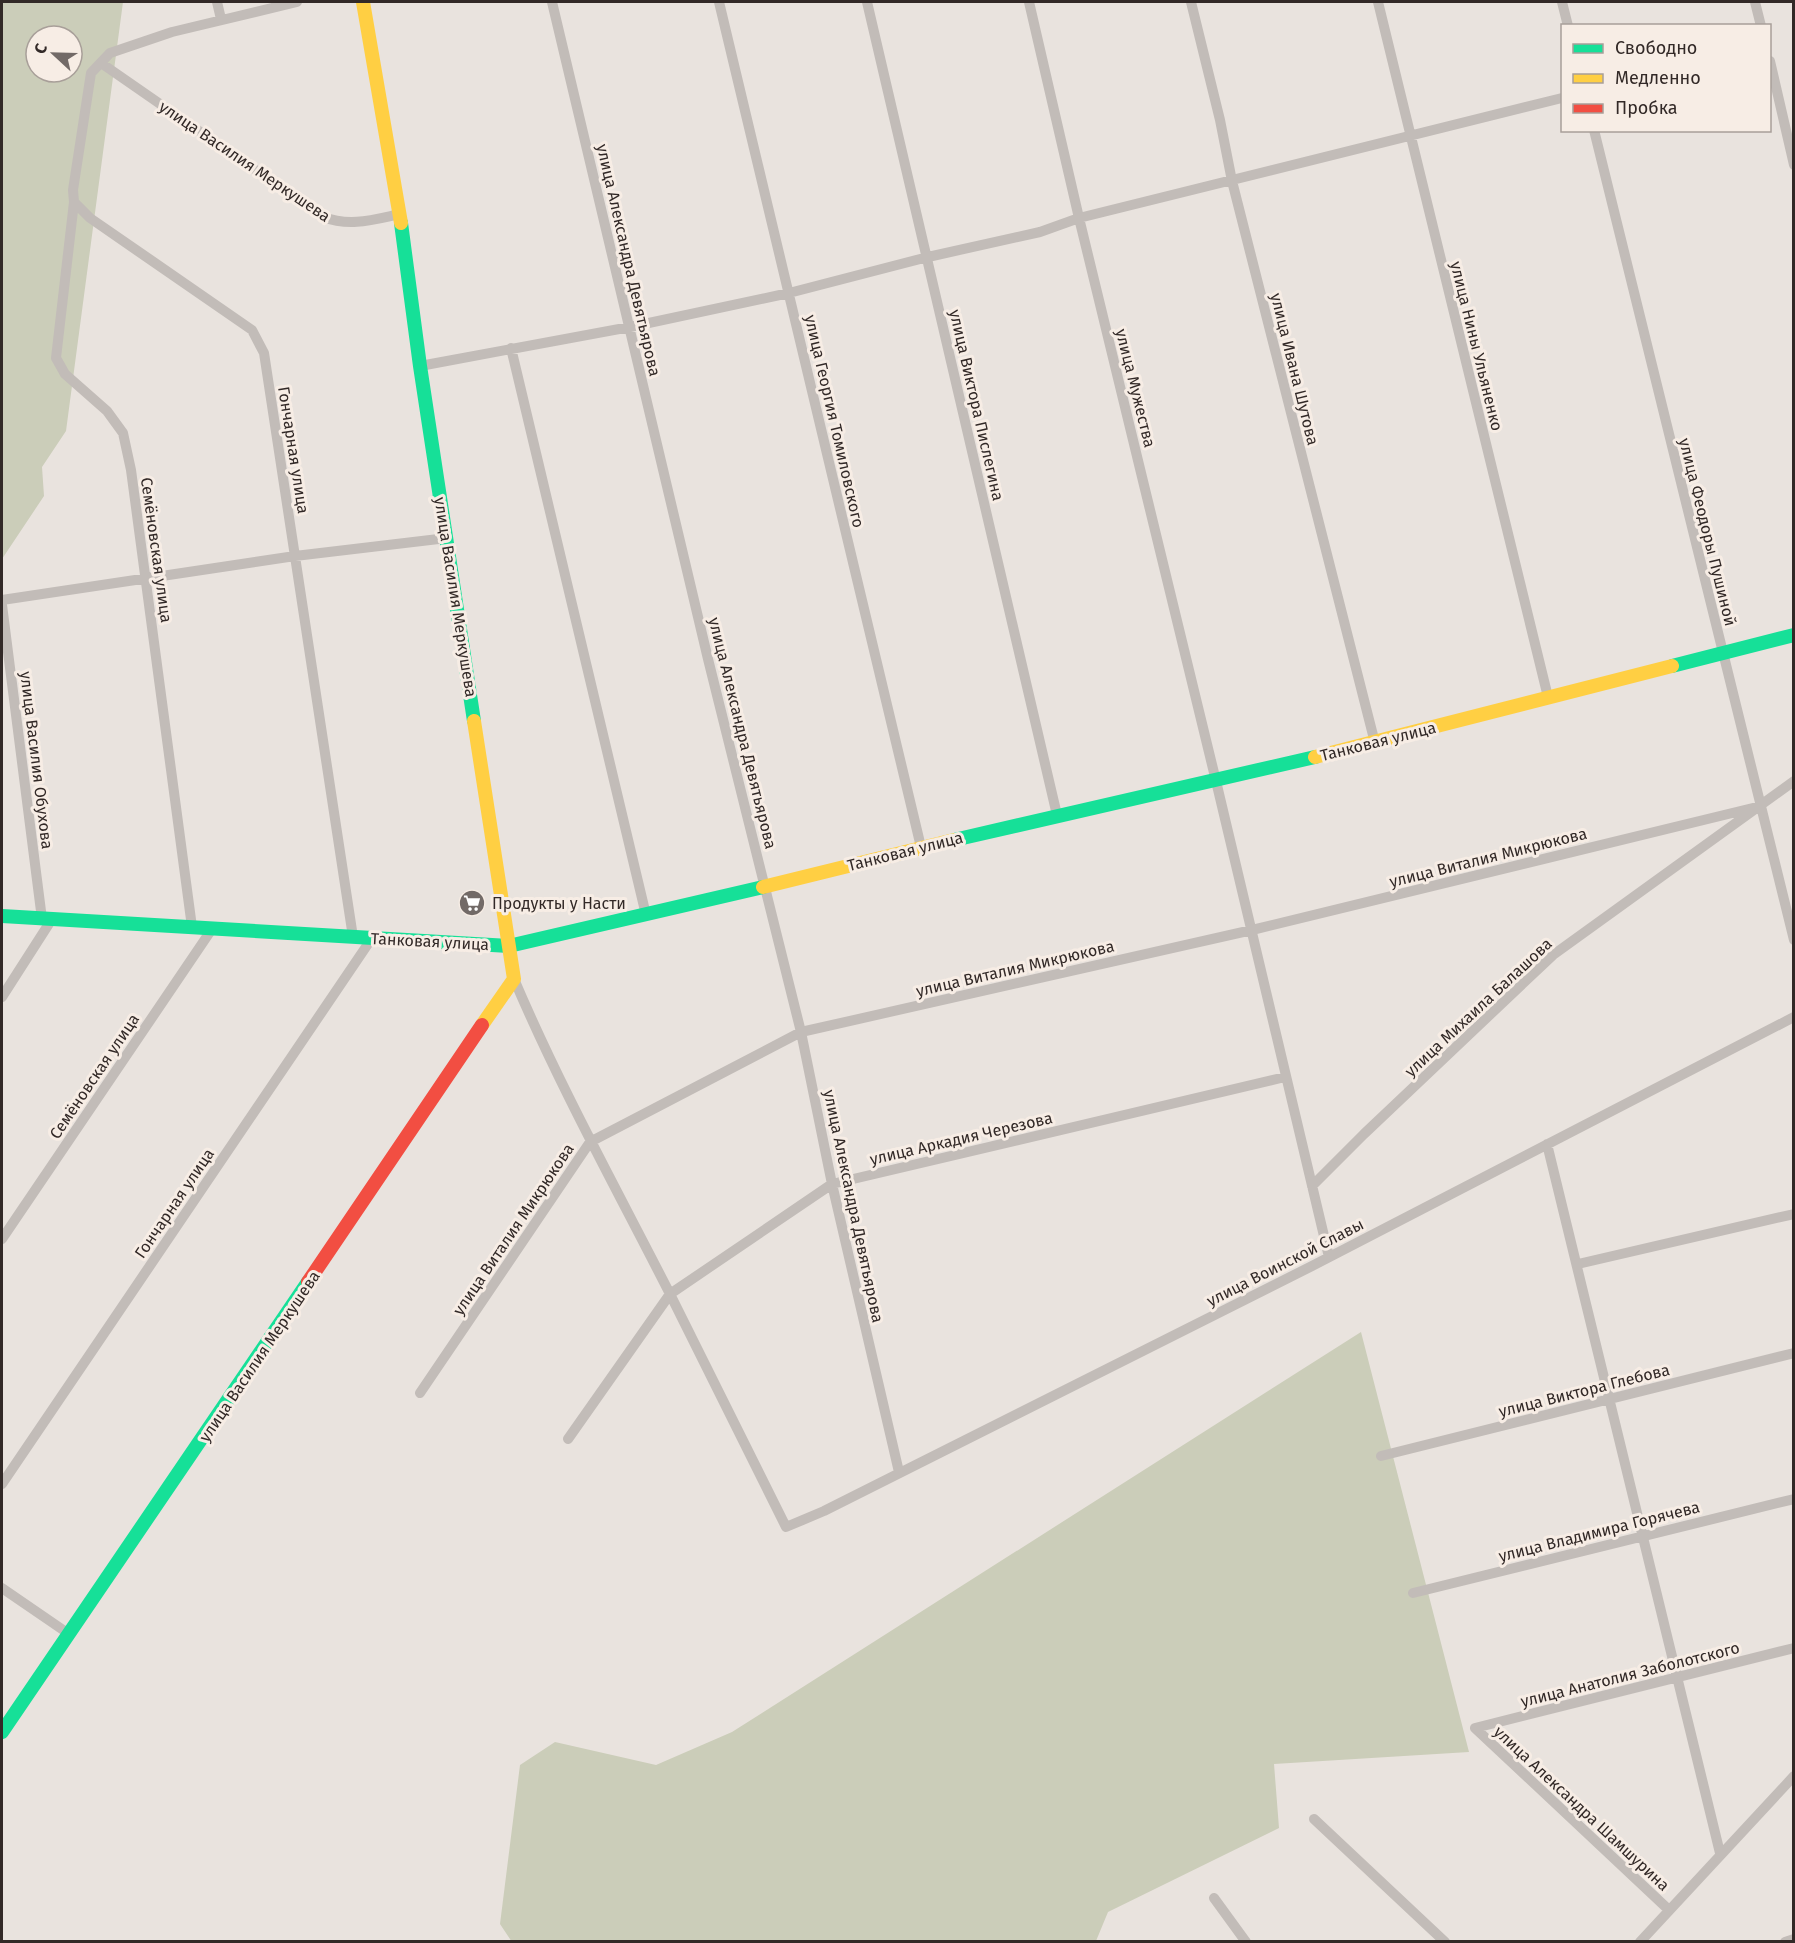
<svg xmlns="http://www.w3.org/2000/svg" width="1795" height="1943" font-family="'Fira Sans',sans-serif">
  <rect width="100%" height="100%" fill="#e9e3de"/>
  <path fill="#cbcdb9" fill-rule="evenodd" d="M2,2H123L66,431L42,467L44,496L2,559ZM36,36H72V72H36Z
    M1361,1332L1469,1752L1274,1764L1279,1828L1108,1912L1096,1941L512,1942L500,1924L520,1765L555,1742L656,1765L732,1732Z"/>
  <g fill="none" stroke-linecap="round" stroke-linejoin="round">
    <path stroke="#c2bcb8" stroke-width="10" d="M217,2L221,19
      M297,2L172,32L110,53L91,73L73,190L74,202L90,218L252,330L264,353L353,937
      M552,2L708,659L801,1032L832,1184L899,1472
      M719,2L921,847
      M867,2L1057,815
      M1029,2L1079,218L1216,781L1329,1257
      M1191,2L1220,120L1232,181L1375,743
      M1378,2L1548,697
      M1562,2L1568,26
      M1755,2L1761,26
      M1770,61L1794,165
      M101,63L323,217C350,227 372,220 400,214
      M1594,130L1794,940
      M74,202L56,358L65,374L107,411L123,433L131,470L192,927
      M511,348L646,915
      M420,366L630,327L789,293L928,257L1040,232L1079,218L1562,98
      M2,600L295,556L447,538
      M2,605L42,919
      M514,979C560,1087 617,1190 670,1294C709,1371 747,1449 786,1527L824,1511L1312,1266L1794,1017
      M2,997L52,919
      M1547,1144L1720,1853
      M1312,1186L1364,1134L1553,955L1794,781
      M2,1239L212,929
      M1578,1264L1794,1214
      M420,1393L590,1142L801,1032L1252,930L1761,806
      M568,1439L670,1294L832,1184L1285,1077
      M1381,1456L1794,1353
      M2,1484L372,938
      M2,1588L69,1634
      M1413,1593L1794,1499
      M1475,1728L1794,1648
      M1475,1728L1669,1910
      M1314,1819L1445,1942
      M1214,1898L1246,1942
      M1640,1942L1794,1776
      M1785,1942L1794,1939"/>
    <path stroke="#16e098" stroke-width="14" d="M401,223L420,366L474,721
      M1672,666L1794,635
      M954,840L1315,757
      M2,916L509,946L763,887
      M2,1732L308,1282"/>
    <path stroke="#ffcf43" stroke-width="14" d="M363,2L401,223
      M474,721L514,979L482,1025
      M1315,757L1672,666
      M763,887L954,840"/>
    <path stroke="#f24e42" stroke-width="14" d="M308,1282L482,1025"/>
  </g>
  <defs>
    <g id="supermarket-disc" transform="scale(1.35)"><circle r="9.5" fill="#726a67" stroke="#f7ede5"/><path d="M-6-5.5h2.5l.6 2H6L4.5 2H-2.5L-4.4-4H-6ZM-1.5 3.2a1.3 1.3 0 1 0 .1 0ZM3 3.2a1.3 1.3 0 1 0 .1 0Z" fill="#fff"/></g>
  </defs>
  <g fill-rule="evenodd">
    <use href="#supermarket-disc" x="472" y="903"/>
  </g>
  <g text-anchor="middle" stroke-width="6" stroke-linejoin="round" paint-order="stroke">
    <g font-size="16" fill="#322927" stroke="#f7ede5">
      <text transform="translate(245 161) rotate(34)" y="6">улица Василия Меркушева</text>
      <text transform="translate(629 260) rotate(77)" y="6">улица Александра Девятьярова</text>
      <text transform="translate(1477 346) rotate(76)" y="6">улица Нины Ульяненко</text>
      <text transform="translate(1295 369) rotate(76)" y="6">улица Ивана Шутова</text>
      <text transform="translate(1136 388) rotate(76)" y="6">улица Мужества</text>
      <text transform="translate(977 405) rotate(77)" y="6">улица Виктора Пислегина</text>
      <text transform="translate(835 421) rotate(77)" y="6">улица Георгия Томиловского</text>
      <text transform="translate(294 450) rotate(81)" y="6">Гончарная улица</text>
      <text transform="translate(1708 532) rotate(76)" y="6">улица Феодоры Пушиной</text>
      <text transform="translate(157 550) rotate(82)" y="6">Семёновская улица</text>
      <text transform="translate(456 597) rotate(81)" y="6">улица Василия Меркушева</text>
      <text transform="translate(743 733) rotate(76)" y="6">улица Александра Девятьярова</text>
      <text transform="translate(1378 741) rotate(-14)" y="6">Танковая улица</text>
      <text transform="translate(37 760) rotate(83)" y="6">улица Василия Обухова</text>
      <text transform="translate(905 851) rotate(-14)" y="6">Танковая улица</text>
      <text transform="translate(1488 857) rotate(-14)" y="6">улица Виталия Микрюкова</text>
      <text transform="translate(430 941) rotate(3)" y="6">Танковая улица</text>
      <text transform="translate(1015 968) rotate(-13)" y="6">улица Виталия Микрюкова</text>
      <text transform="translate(1478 1007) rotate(-43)" y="6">улица Михаила Балашова</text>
      <text transform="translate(94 1076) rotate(-56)" y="6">Семёновская улица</text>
      <text transform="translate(961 1138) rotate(-13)" y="6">улица Аркадия Черезова</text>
      <text transform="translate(174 1203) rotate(-56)" y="6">Гончарная улица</text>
      <text transform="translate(854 1206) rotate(78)" y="6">улица Александра Девятьярова</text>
      <text transform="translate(513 1229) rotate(-56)" y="6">улица Виталия Микрюкова</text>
      <text transform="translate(1285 1262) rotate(-27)" y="6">улица Воинской Славы</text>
      <text transform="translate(259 1356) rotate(-56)" y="6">улица Василия Меркушева</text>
      <text transform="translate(1584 1390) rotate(-14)" y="6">улица Виктора Глебова</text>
      <text transform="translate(1599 1531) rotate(-14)" y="6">улица Владимира Горячева</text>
      <text transform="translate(1630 1674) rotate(-14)" y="6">улица Анатолия Заболотского</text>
      <text transform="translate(1582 1808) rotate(43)" y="6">улица Александра Шамшурина</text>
    </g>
    <g font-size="16" fill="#322927" stroke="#f7ede5" text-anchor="start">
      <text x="492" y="909">Продукты у Насти</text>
    </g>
  </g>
  <rect width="1795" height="1943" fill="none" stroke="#322927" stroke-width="6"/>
  <rect x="1561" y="24" width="210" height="108" fill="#f7ede5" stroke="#a89f99" stroke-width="1.5"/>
  <rect x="1573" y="44" width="30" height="9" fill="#16e098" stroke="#a89f99" stroke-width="1.5"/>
  <text x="1615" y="54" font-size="18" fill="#322927">Свободно</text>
  <rect x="1573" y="74" width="30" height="9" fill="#ffcf43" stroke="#a89f99" stroke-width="1.5"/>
  <text x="1615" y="84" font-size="18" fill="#322927">Медленно</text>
  <rect x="1573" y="104" width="30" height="9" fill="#f24e42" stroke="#a89f99" stroke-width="1.5"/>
  <text x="1615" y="114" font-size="18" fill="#322927">Пробка</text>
  <g transform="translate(54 54) rotate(292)"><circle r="28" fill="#f7ede5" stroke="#a89f99" stroke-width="1.5"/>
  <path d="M0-4.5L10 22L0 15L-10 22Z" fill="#726a67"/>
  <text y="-9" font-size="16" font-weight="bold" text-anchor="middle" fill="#322927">С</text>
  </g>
</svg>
